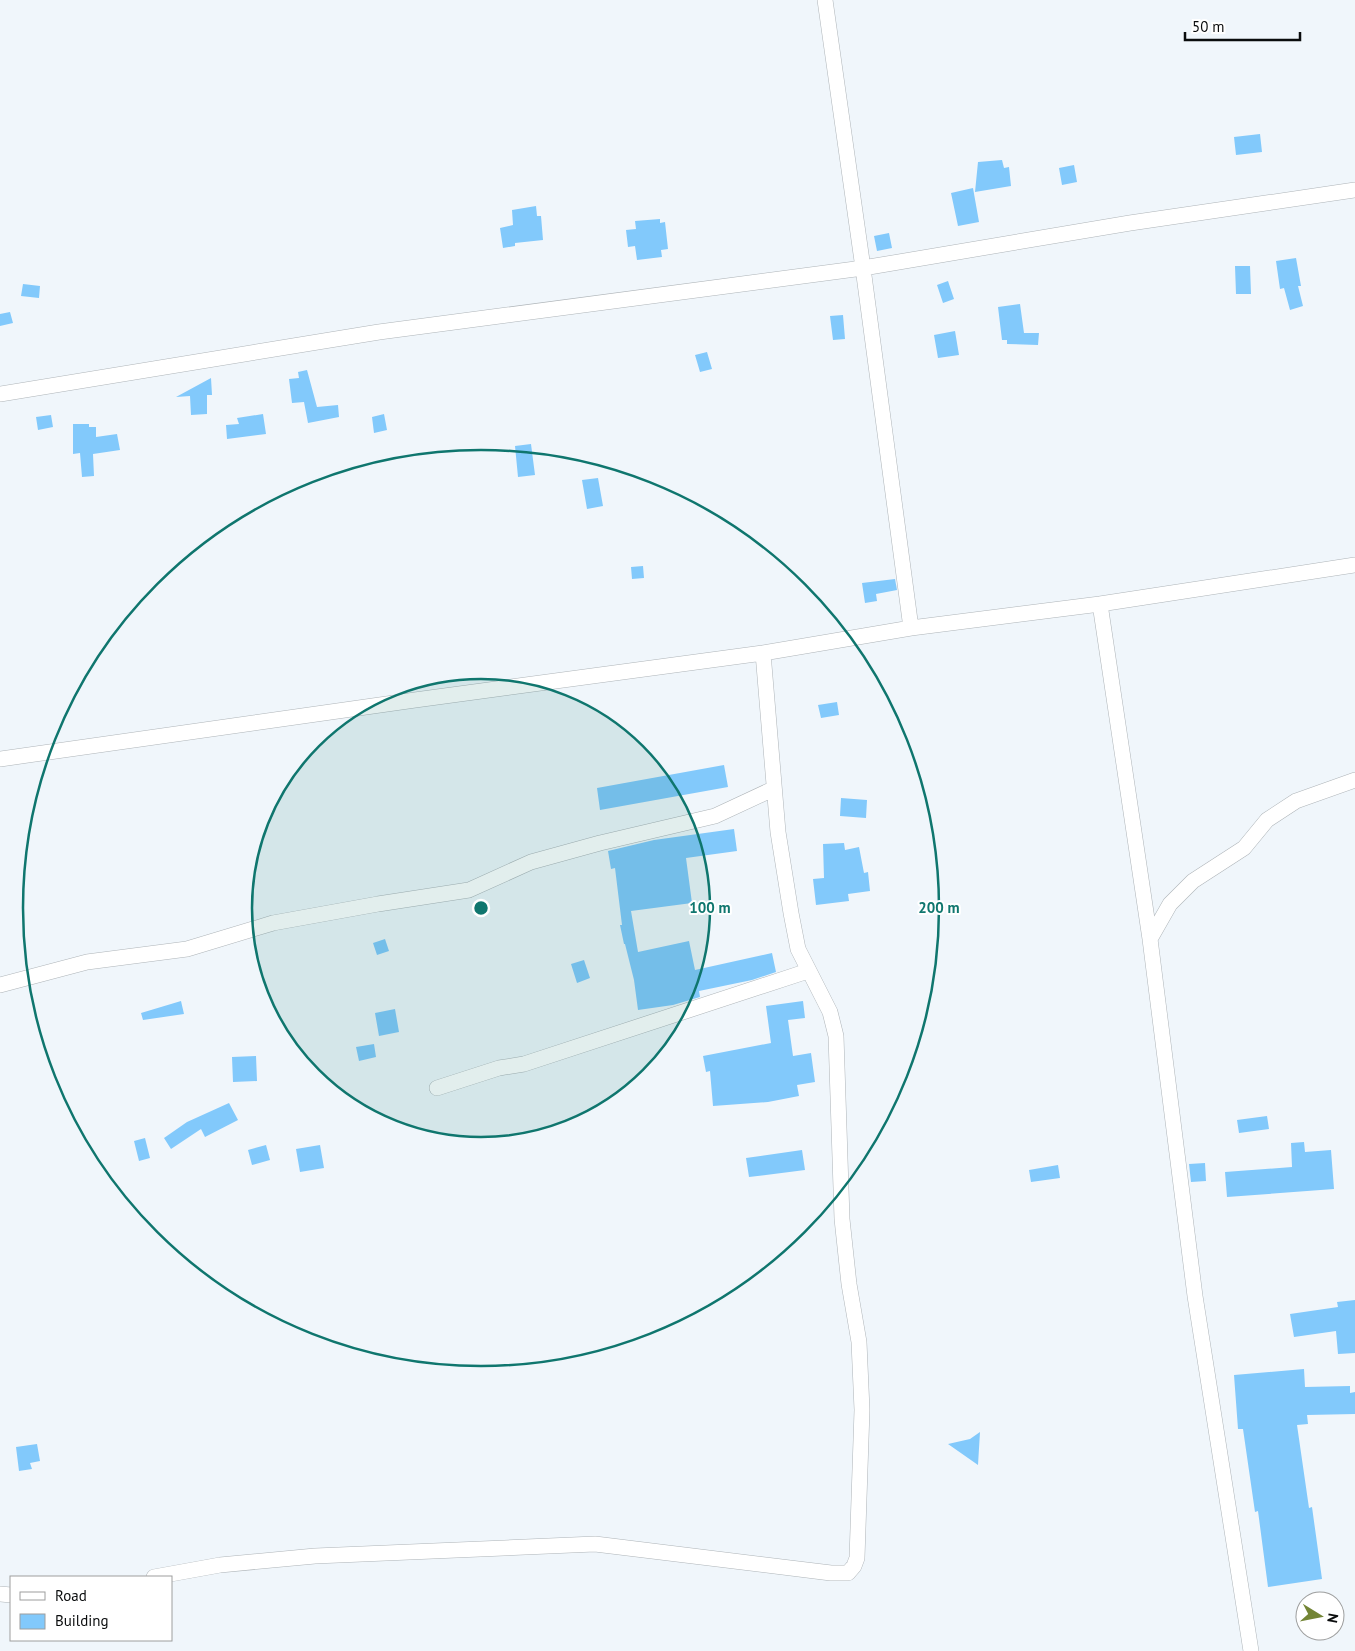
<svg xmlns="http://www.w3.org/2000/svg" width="1355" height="1651" font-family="'PT Sans',sans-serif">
  <rect width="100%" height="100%" fill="#f0f6fb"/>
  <path fill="#82c9fb" d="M1260,134L1262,152L1236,155L1234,137Z
    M1002,160L1004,168L1009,167L1011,186L975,192L978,162Z
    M1074,165L1077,182L1062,185L1059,168Z
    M973,188L979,222L958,226L951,193Z
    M536,206L537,216H541L543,240L515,243V246L503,248L500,228L513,225L512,210Z
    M660,219V223L665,222L668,249L661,250L662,257L637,260L635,246L628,247L626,230L636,229L635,221Z
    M889,233L892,248L877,251L874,236Z
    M1296,258L1301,286H1298L1303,306L1290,310L1284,288L1280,289L1276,261Z
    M1235,266H1250L1251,294H1236Z
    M948,281L954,299L943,303L937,285Z
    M23,284L40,286L39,298L21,296Z
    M1020,304L1024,333H1039L1038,345L1007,344V340H1002L998,307Z
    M10,312L13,323L0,326V314Z
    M843,315L845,339L833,340L830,316Z
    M955,331L959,355L938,358L934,335Z
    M707,352L712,369L700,372L695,355Z
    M307,370L317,407L338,405L339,417L308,423L304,402L292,403L289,379L299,378L298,372Z
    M211,378L212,395H207V414L191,415L190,396L176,397Z
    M263,414L266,434L227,439L226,425L239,424L237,418Z
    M384,414L387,430L374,433L372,417Z
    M51,415L53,427L38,430L36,417Z
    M73,424H89V427H96V437L117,434L120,450L93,454L94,476L82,477L80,453L73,454Z
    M531,444L535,475L518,477L515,446Z
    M598,478L603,506L587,509L582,480Z
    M643,566L644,578L632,579L631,567Z
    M895,579L897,590L876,594L877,601L865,603L862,583Z
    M837,702L839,715L821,718L818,705Z
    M724,765L728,787L600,810L597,788Z
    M841,798L867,800L866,818L840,816Z
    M734,829L737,851L686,858L692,903L631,911L638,952L689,941L695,970L772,953L776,972L752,980L699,991L700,997L673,1005L638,1010L634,980L625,944H624L620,925H622L615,868L611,869L608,851L654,840Z
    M844,843L845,850L859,847L864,873L868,872L870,891L848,894L849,901L816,905L813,879L824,878L823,844Z
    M385,939L389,951L377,955L373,943Z
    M584,960L590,978L577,983L571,964Z
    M181,1001L184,1014L143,1020L141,1013Z
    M803,1001L805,1018L788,1020L793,1056L811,1053L815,1082L797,1085L799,1096L768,1102L713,1106L710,1071L706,1072L703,1056L771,1043L766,1006Z
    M395,1009L399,1032L379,1036L375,1013Z
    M374,1044L376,1057L359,1061L356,1047Z
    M256,1056L257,1081L233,1082L232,1057Z
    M229,1103L238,1120L205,1137L201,1129L171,1149L164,1138L187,1122Z
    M1267,1116L1269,1129L1239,1133L1237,1120Z
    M145,1138L150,1158L139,1161L134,1141Z
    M1304,1142L1305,1152L1331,1150L1334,1189L1227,1197L1225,1172L1292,1167L1291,1143Z
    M266,1145L270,1160L252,1165L248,1150Z
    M320,1145L324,1168L300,1172L296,1149Z
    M802,1150L805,1170L749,1177L746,1158Z
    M1205,1163L1206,1181L1191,1182L1189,1164Z
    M1058,1165L1060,1178L1031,1182L1029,1170Z
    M1355,1300V1353L1338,1354L1336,1331L1294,1337L1290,1314L1338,1307L1337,1302Z
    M1304,1369L1305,1387L1350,1386V1393L1355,1392V1414L1307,1415L1308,1424L1297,1425L1309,1508L1312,1507L1322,1579L1268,1587L1258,1511L1255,1512L1243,1429H1238L1234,1375Z
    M980,1432L978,1465L948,1444L970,1439Z
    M37,1444L40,1461L30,1463L32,1469L19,1471L16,1447Z"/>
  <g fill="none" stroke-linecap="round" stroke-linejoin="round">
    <g stroke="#aeb4b8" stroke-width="16">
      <path id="street" d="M825,0L863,268L911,628
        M0,394L379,332L863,268L1130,223L1355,190
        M1100,604L1150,939L1195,1296L1251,1651
        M0,759L415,700L763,653L911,628L1100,604L1355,565
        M1150,939L1170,904L1193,881L1244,848L1267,820L1296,801L1355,780
        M0,985L87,962L187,949L273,923L378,904L469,890L531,862L600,843L715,816L773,789
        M437,1088L499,1068L524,1064L808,971
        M154,1577L220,1565L315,1556L595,1544L831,1573H848L854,1566L857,1558L862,1410L859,1342L849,1284L842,1219L836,1036L830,1012L798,949L791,913L778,832L763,653
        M0,1594L11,1595"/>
    </g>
    <use href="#street" stroke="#fff" stroke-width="15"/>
  </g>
  <circle cx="481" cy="908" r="229" fill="#0f766e" fill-opacity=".12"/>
  <g fill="none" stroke="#0f766e" stroke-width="2.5">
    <circle cx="481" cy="908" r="229"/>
    <circle cx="481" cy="908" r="458"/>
  </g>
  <circle cx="481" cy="908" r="8" fill="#0f766e" stroke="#fff" stroke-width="2.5"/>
  <g font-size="15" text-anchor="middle" font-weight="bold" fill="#0f766e" stroke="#fff" stroke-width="4" stroke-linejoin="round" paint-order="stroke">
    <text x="710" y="913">100 m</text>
    <text x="939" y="913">200 m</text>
  </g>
  <rect x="10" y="1576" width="162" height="65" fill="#ffffff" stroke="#9d9e9e"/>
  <rect x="20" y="1592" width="25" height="8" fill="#ffffff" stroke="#9d9e9e"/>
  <text x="55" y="1601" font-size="15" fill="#0a0c0d">Road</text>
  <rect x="20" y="1614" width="25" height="15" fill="#82c9fb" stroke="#9d9e9e"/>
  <text x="55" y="1626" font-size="15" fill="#0a0c0d">Building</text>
  <g transform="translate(1320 1616) rotate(100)"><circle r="24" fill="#ffffff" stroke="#9d9e9e"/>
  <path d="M0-4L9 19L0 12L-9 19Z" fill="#738535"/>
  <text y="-8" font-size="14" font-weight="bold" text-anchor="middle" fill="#0a0c0d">N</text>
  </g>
  <path d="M1185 32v8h115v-8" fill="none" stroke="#0a0c0d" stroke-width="2.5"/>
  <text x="1192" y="32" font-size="15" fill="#0a0c0d" stroke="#ffffff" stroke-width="4" paint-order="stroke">50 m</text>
</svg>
